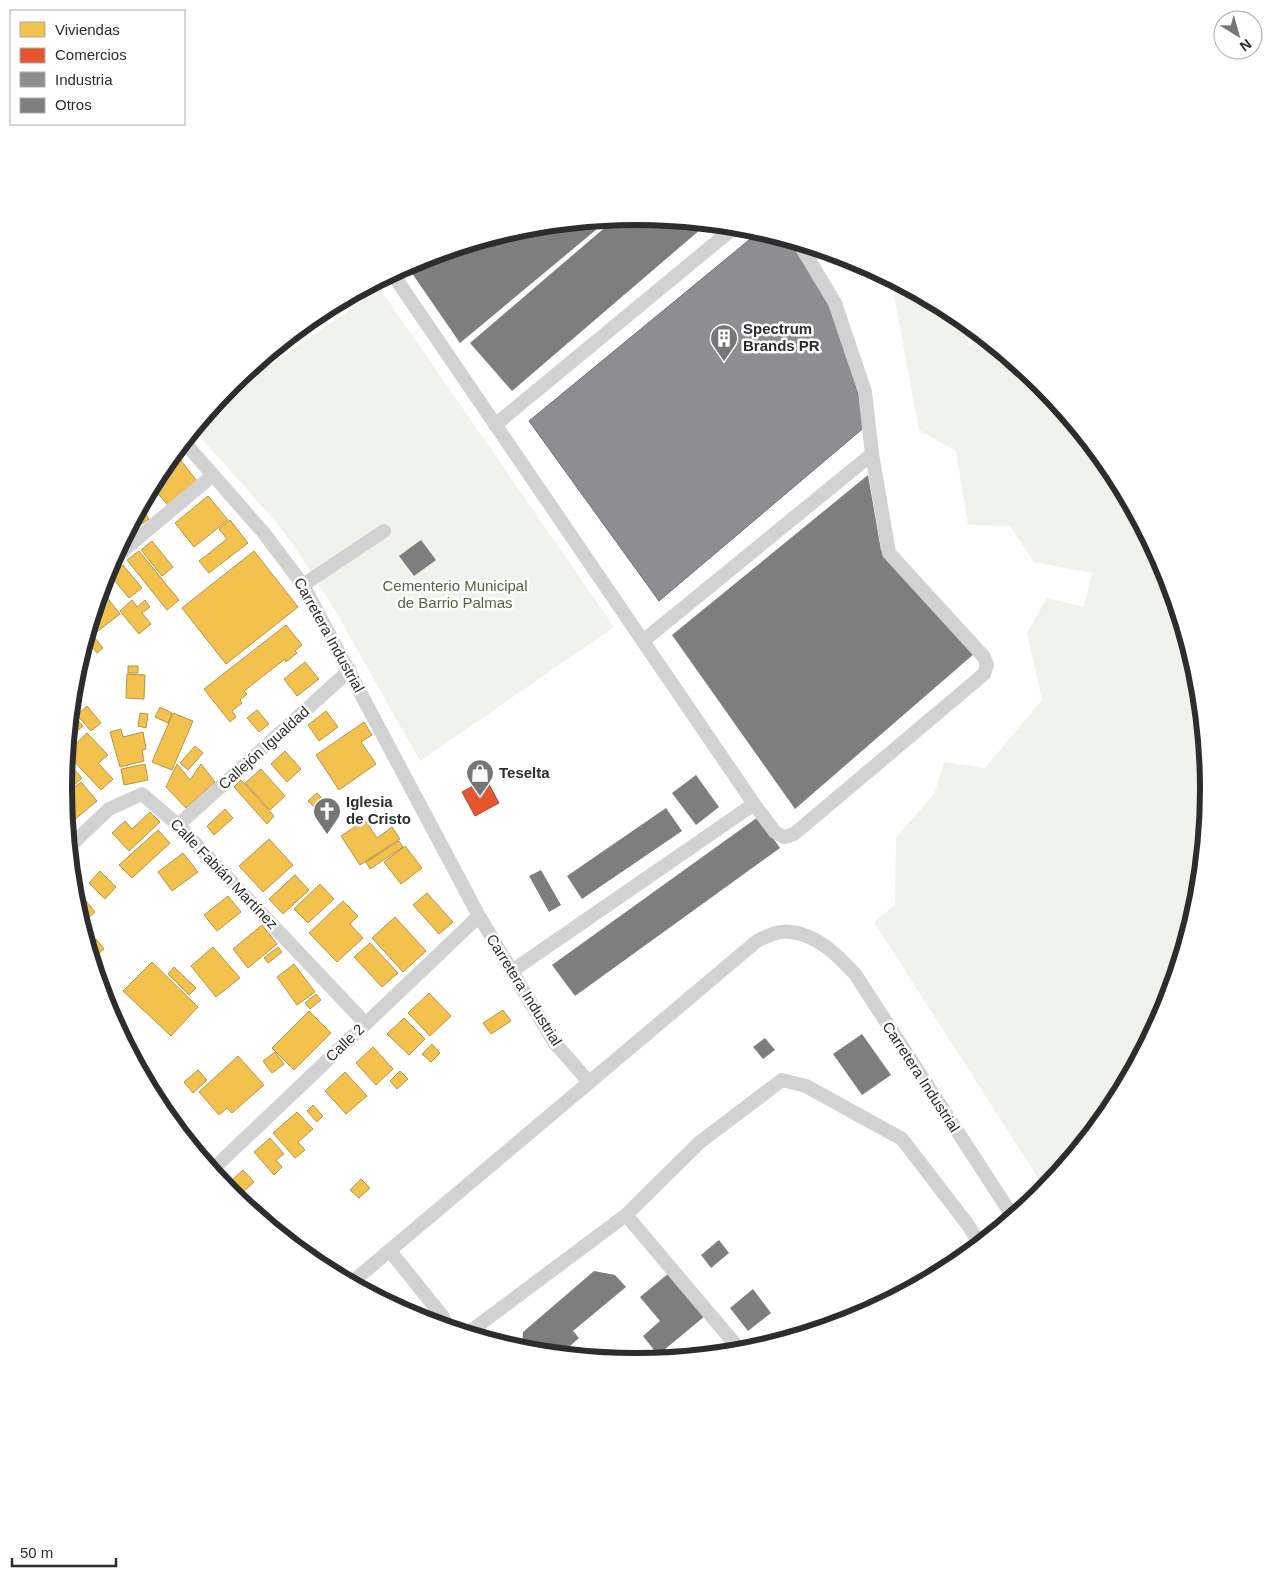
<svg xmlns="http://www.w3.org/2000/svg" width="1273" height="1578" font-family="Arial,sans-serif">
  <rect width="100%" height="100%" fill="#fff"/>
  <path fill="#f0f3eb" d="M891,279L955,313L968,324L969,346L984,337L1042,384L1113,471L1166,570L1198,678L1209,789L1198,901L1166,1008L1113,1107L1045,1189L874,922L895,905L896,838L934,794L944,762L985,768L1042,700L1027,633L1047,598L1084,607L1092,573L1034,562L1010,526L968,525L956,451L919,430Z
    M380,289L614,627L420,761L332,605L294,546L276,522L194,430L218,401Z"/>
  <path fill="#f2c14e" stroke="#b79544" d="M175,453L200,485L171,509L152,486L160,471Z
    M208,496L228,520L194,547L175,523Z
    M141,507L149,519L134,529L131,525Z
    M230,520L248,543L209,573L199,561L227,539L219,529Z
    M152,541L173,567L162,576L141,550Z
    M139,551L179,600L167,610L127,560Z
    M254,551L298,607L226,664L182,608Z
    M123,565L142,588L129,598L110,575Z
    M101,590L120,614L94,634L89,629Z
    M132,600L137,607L145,600L150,607L142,613L151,624L139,634L120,611Z
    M286,625L302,645L295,651L297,653L286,662L285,659L244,691L247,694L240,700L242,703L232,711L236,717L230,722L204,689Z
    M89,631L103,648L97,653L88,641L85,644Z
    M305,662L319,679L297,696L284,679Z
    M128,666H138V673H128Z
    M127,674L145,675L144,699L126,698Z
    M87,706L101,723L91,731L77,715Z
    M160,707L172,713L168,723L155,717Z
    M257,710L269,724L259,732L247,718Z
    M326,711L338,727L319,741L308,725Z
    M140,713L148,714L146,728L138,726Z
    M173,713L193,721L172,770L152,762Z
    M76,718L83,726L76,732L70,726V723Z
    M364,722L372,735L361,742L376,764L339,790L316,755Z
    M121,729L123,737L143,732L146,749L142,750L144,761L120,767L110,732Z
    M87,733L108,755L98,763L113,779L101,790L67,754L68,751Z
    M195,746L203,753L188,770L180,763Z
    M285,751L301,769L287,782L271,764Z
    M145,764L148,780L124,785L121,769Z
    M177,764L190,780L201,764L215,782L186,808L166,787Z
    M71,766L82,778L71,788L65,781L66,771Z
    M261,769L285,796L270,810L245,783Z
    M241,780L274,816L267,824L234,787Z
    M81,782L97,801L74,820L66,811L64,796Z
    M317,793L329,806L320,813L308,801Z
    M225,809L233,818L214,835L207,826Z
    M150,812L160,822L129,851L112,833L125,821L132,829Z
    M365,820L377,838L392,827L400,839L360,865L341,836Z
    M158,830L170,843L132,878L119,865Z
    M269,839L293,865L263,892L239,866Z
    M399,841L403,847L370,869L366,862Z
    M405,846L422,868L401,884L384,862Z
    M183,853L198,872L172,891L158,872Z
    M100,871L116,887L105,899L89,883Z
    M295,875L309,890L283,914L269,899Z
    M320,884L334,899L308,923L294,909Z
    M73,885L95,912L86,920L78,910L75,900Z
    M427,893L453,922L439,934L413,905Z
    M228,896L241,912L217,931L204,915Z
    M343,901L358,916L350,924L363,938L337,962L309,933Z
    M395,917L426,951L403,972L372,938Z
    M262,925L277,944L248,968L233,949Z
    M96,939L104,949L92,959L88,946Z
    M370,943L398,973L382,987L354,957Z
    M213,947L240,978L216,997L191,966Z
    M278,947L282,952L268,963L264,958Z
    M152,962L198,1007L171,1036L123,991Z
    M294,964L315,992L297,1005L277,977Z
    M174,967L196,988L189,995L168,974Z
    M429,993L451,1016L430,1036L408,1013Z
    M316,994L321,1000L310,1009L305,1003Z
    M503,1010L511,1021L491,1034L483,1023Z
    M309,1011L331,1033L294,1070L272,1048Z
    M404,1018L425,1039L409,1055L387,1034Z
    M432,1044L440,1053L431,1062L422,1054Z
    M373,1047L393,1069L376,1085L356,1063Z
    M275,1052L284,1064L272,1073L263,1061Z
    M238,1056L264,1085L232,1113L227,1108L219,1115L199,1092Z
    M198,1070L207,1080L193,1093L184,1082Z
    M400,1071L408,1079L397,1089L390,1081Z
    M345,1072L367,1096L346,1114L325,1091Z
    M313,1105L323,1116L317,1122L307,1111Z
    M297,1112L313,1129L298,1142L305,1150L295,1158L273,1133Z
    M270,1138L284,1154L276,1160L282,1167L274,1175L254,1152Z
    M243,1170L254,1182L242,1193L231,1181Z
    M361,1179L370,1188L359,1198L350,1190Z
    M301,1248L323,1263L320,1266L300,1250Z"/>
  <path fill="#e4572e" stroke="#ad4a2e" d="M486,779L499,803L475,816L462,792Z"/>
  <path fill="#8d8d92" stroke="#707074" d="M760,231L791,240L831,303L867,425L659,601L529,421Z"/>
  <path fill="#7e7e7e" d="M637,216L708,223L512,391L470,343L616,218Z
    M609,219L460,343L407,266L418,260L525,227Z
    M377,281L378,282L227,389L232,384L319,313Z
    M868,475L881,550L975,653L795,809L672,635Z
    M421,540L436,560L414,576L399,556Z
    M696,775L719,807L696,825L672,793Z
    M666,808L682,831L582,899L567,876Z
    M758,817L780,848L575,996L552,965Z
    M541,870L561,905L549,912L529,876Z
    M862,1034L891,1075L862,1095L833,1054Z
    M765,1038L775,1050L763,1059L753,1047Z
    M719,1240L729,1253L711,1268L701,1255Z
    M594,1271L615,1275L626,1287L573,1331L579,1338L561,1354L554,1346L546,1353L522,1350L523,1332Z
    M669,1273L705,1316L658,1355L643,1336L660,1321L640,1297Z
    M753,1289L771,1313L748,1331L730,1308Z"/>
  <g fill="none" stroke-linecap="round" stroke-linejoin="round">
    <path stroke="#d2d2d2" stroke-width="14" d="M392,273L754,804L775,832L784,837L794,834L984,674L987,665L984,657L889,553L872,454L865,392L835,303L799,243
      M495,425L736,226
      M184,442L263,532L303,585L479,916L554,1042L589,1082
      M112,560L212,476
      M303,585L384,531
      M643,641L872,454
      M178,825L350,670
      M69,847L109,809L142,794L178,825L366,1024
      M512,971L754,804
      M212,1170L479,916
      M626,1215L741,1351
      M390,1251L443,1317L449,1328
      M351,1283L757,941C767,936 779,930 791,932C818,935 837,955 855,974L1013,1217
      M468,1333L626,1215L700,1142L782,1080L806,1086L902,1139L968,1225L980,1244"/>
  </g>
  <defs>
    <g id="building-pin" transform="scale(1.4375)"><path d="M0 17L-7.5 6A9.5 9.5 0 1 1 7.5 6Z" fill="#767676" stroke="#fff"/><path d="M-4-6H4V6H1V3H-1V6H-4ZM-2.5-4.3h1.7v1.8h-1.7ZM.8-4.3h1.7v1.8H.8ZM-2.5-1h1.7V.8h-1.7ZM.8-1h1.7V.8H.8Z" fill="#fff"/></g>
    <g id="shop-pin" transform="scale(1.4375)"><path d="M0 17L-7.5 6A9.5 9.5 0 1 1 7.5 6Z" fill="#767676" stroke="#fff"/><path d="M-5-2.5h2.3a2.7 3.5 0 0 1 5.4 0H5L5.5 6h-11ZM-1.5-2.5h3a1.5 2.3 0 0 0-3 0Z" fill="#fff"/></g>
    <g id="church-pin" transform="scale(1.4375)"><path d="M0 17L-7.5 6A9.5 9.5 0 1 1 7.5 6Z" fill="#767676" stroke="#fff"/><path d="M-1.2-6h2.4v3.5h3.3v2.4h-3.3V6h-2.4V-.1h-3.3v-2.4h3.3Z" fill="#fff"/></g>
  </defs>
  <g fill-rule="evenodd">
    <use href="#building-pin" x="724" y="338"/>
    <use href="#shop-pin" x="480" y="773"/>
    <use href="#church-pin" x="327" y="811"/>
  </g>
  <g text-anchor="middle" stroke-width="5" stroke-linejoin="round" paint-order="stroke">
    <g font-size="15" font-weight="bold" fill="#2d2d2d" stroke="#fff" text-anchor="start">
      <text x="743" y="334">Spectrum<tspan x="743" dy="17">Brands PR</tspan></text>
      <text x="499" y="778">Teselta</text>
      <text x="346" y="807">Iglesia<tspan x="346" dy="17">de Cristo</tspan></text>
    </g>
    <g font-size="15" fill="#51663d" stroke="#fff">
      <text x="455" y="591">Cementerio Municipal<tspan x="455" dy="17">de Barrio Palmas</tspan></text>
    </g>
    <g font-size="15" fill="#2d2d2d" stroke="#fff">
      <text transform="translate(329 635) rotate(61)" y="5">Carretera Industrial</text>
      <text transform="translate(264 748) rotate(-42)" y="5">Callejón Igualdad</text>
      <text transform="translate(224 874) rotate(46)" y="5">Calle Fabián Martínez</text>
      <text transform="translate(524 990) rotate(58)" y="5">Carretera Industrial</text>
      <text transform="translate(345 1043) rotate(-44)" y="5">Calle 2</text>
      <text transform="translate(921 1077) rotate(57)" y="5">Carretera Industrial</text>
    </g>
  </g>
  <path d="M0 0H1273V1578H0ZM72 789a564 564 0 1 1 1128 0a564 564 0 1 1-1128 0Z" fill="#fff" fill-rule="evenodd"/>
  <path fill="none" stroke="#2d2d2d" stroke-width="6" d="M72 789a564 564 0 1 1 1128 0a564 564 0 1 1-1128 0Z"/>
  <rect x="10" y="10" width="175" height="115" fill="#ffffff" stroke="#ababab"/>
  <rect x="20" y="22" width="25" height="15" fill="#f2c14e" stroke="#ababab"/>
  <text x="55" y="35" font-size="15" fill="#2d2d2d">Viviendas</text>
  <rect x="20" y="48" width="25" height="15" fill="#e4572e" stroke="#ababab"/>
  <text x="55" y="60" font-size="15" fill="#2d2d2d">Comercios</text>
  <rect x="20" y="72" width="25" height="15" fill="#8d8d92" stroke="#ababab"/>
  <text x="55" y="85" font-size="15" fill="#2d2d2d">Industria</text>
  <rect x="20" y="98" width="25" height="15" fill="#7e7e7e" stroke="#ababab"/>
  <text x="55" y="110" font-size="15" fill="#2d2d2d">Otros</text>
  <g transform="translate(1238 35) rotate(143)"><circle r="24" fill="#ffffff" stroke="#ababab"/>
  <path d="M0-4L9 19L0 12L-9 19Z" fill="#767676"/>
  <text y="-8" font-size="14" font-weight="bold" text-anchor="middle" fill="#2d2d2d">N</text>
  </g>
  <path d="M12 1558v8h104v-8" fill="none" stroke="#2d2d2d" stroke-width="2.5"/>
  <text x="20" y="1558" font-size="15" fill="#2d2d2d" stroke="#ffffff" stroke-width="4" paint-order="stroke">50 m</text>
</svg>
